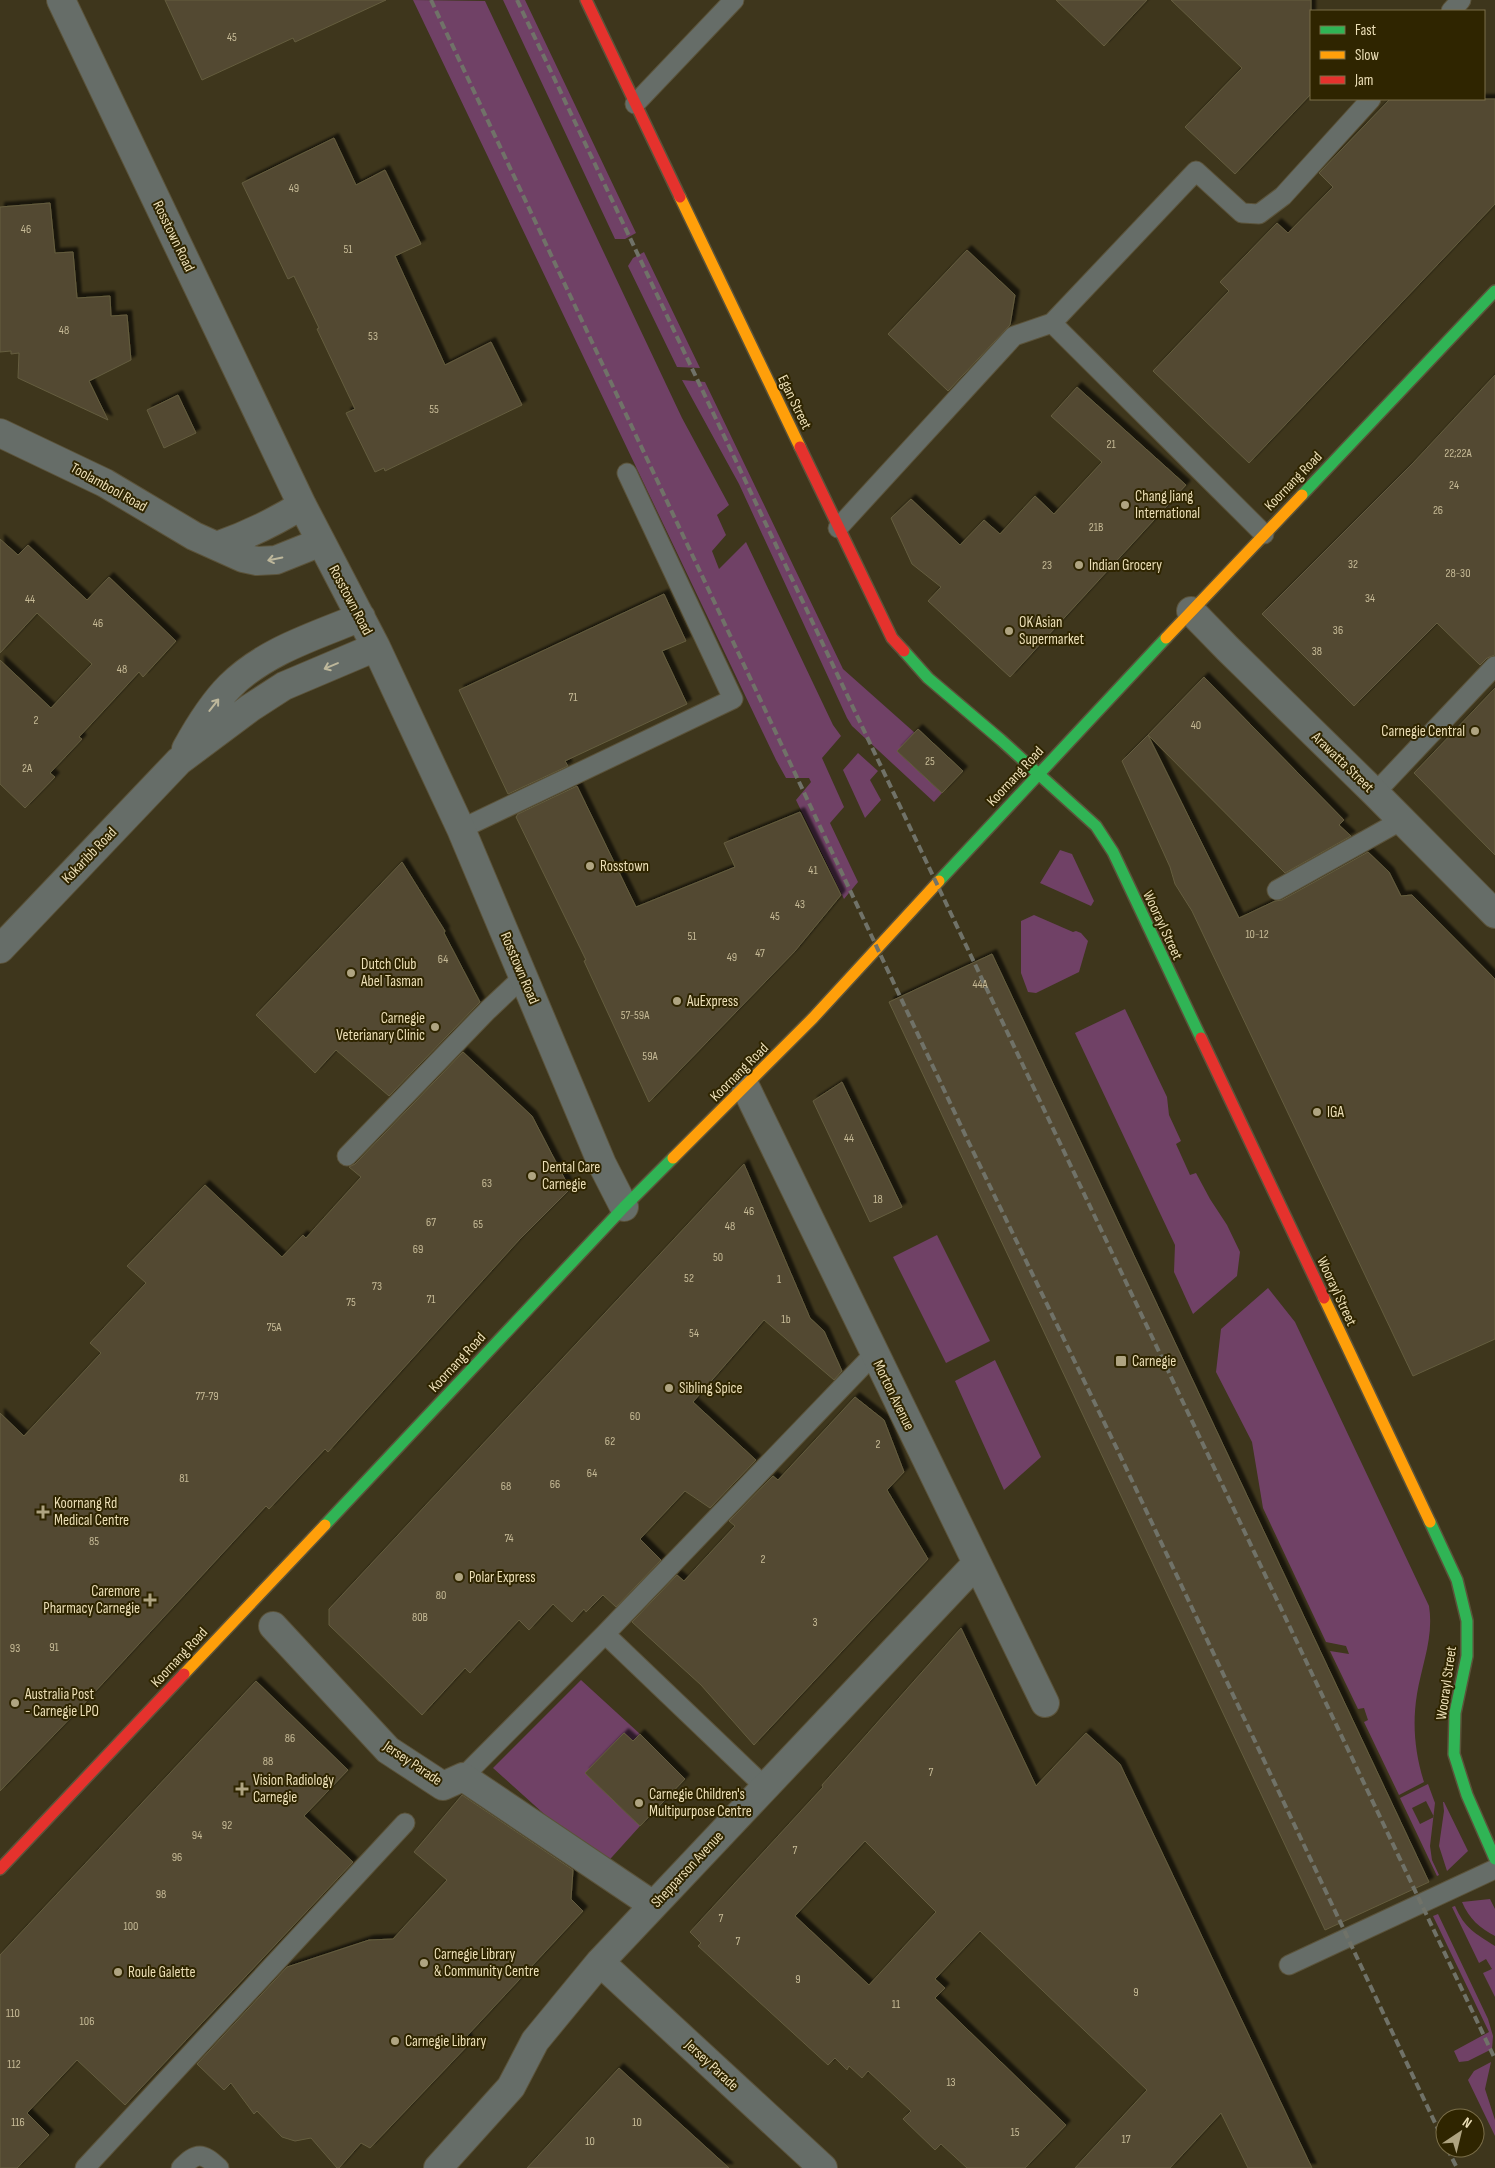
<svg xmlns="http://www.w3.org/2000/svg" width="1495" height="2168" font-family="'Sofia Sans Condensed',sans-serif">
  <defs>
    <filter id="shadow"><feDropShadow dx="4.5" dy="-4.5" stdDeviation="1" flood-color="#0009"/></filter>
  </defs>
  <rect width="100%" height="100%" fill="#3e361c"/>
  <path fill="#704166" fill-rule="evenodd" d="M413,0L485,1L682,418L729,505L717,515L726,535L712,551L719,569L746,542L833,725L841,736L822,758L844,807L830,823L858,882L844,899L796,800L811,782L809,778H786L776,760Z
    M503,0H525L636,233L625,239H615Z
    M644,252L700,368L677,367L628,266L633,258Z
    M682,380L705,382L843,669L915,733L897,751L942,793L934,802L852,726L847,718L739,484Z
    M858,753L878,771L870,780L881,800L865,818L843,770Z
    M1060,850L1072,854L1094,901L1091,906L1040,883Z
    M1034,915L1073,932L1076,931L1081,933L1088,941L1079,972L1036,993L1028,992L1021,973V921Z
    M1125,1009L1167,1097L1169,1115L1181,1141L1176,1144L1190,1175L1196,1173L1210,1199L1227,1225L1240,1252L1237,1276L1193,1314L1174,1272L1175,1245L1075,1033Z
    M937,1235L990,1341L946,1363L893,1257Z
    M1268,1288L1295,1322L1429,1606C1434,1637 1422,1664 1417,1694C1412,1725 1415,1753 1424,1782L1399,1795L1364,1722L1368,1720L1364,1708L1358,1709L1330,1651L1349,1654L1346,1646L1326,1642L1263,1508L1252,1442L1216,1372L1221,1329Z
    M995,1360L1041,1457L1004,1490L955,1381Z
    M581,1680L640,1734L633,1741L624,1733L585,1773L640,1826L603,1867L493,1768Z
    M1428,1784L1435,1803L1430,1846L1432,1860L1439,1875L1437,1876L1400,1798ZM1426,1801L1434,1817L1420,1824L1412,1808Z
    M1443,1802H1444L1468,1851L1447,1871L1439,1846L1444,1811Z
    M1490,1899L1495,1909V1936C1480,1928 1469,1919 1462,1902Z
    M1455,1906C1465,1929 1475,1933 1495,1946V1997L1483,1973L1492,1969L1486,1959L1479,1963L1452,1907Z
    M1438,1914L1488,2019L1493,2036L1492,2049L1468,2061L1459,2062L1454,2051L1489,2032L1433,1916Z
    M1491,2062L1485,2089L1495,2120V2136L1468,2080L1474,2071Z"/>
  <path fill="#524a31" stroke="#655d3f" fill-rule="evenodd" filter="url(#shadow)" d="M165,0H386L295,42L293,38L202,80Z
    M1056,0H1147L1104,46Z
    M1171,0H1311V94L1235,174L1185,127L1242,68Z
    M1390,99H1495V204L1249,463L1153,371L1229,291L1220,282L1277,223L1288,233L1333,187L1319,173Z
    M334,138L356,185L385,170L421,244L395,256L445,365L491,342L522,405L385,471L384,468L375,472L346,413L355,409L317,329L319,328L294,276L288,279L242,183Z
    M50,203L55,253L73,252L77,298L110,296L111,316L127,315L131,360L89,381L108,420L18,378L19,353L11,354V351L0,352V207Z
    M967,250L1015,295L1010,325L948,391L888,334Z
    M1495,375V655L1487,658L1480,665L1437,623L1354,706L1262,614L1414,462Z
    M1077,387L1186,485L1010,677L928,601L941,587L912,564L891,518L911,499L960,545L984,520L1000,534L1035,496L1054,514L1102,462L1051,416Z
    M178,395L196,433L164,448L147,410Z
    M0,539L18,555L28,545L87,600L109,577L176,641L143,677L139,672L79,737L82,739L50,773L55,777L25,808L0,784V660L51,708L92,664L37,613L0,653Z
    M664,594L686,641L662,651L687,704L565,761L568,766L508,794L459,690Z
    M1204,677L1344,820L1339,825L1351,836L1285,873L1148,735Z
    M1495,688V855L1414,773Z
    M918,729L963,771L942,793L897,751Z
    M1148,735L1239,918L1275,901L1282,900L1368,852L1389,872L1401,896L1412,895L1495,979V1339L1413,1376L1192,911L1175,884L1170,867L1122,761Z
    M577,786L636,907L735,867L724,843L800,812L841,895L795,951L649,1102L584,961L586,960L516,817L518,814Z
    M402,862L445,931L444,933L480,1002L389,1096L336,1050L315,1073L256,1015Z
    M992,954L1429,1882L1325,1930L889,1002Z
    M463,1052L532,1116L570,1189L519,1240L328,1452L325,1449L269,1509L266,1506L80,1708L0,1791V1413L24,1436L101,1353L90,1343L146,1283L127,1266L205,1185L282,1257L303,1235L306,1238L361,1177L349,1167L355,1164Z
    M842,1082L902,1207L870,1222L813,1101Z
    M744,1164L810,1318L824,1331L842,1371L834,1380L764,1320L693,1402L756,1460L710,1508L685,1491L640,1539L661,1560L616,1607L603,1595L586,1612L584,1609L572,1622L553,1604L529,1630L519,1620L470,1673L465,1668L422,1715L329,1625V1609Z
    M855,1397L884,1420L904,1472L887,1490L928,1559L754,1745L701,1685L632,1622L677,1575L684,1581L735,1526L729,1521L773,1476L778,1480Z
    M961,1628L1036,1786L1086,1733L1120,1764L1312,2168H1248L1221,2113L1170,2168H1075L1147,2090L980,1931L935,1979L945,1988L935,1998L1066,2125L1025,2168H967L941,2144L935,2150L903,2119L911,2111L868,2071L862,2078L849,2066L847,2070L835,2058L828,2065L698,1946L701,1943L690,1932L823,1787L822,1785ZM865,1841L936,1912L869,1985L795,1916Z
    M256,1681L348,1770L304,1816L353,1862L125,2105L77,2060L27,2113L49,2135L17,2168H0V1955Z
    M624,1733L633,1741L640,1734L685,1779L640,1826L585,1773Z
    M462,1795L573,1870L571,1899L583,1911L466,2037L470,2043L370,2148L361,2143L339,2168H337L311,2138L295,2141L282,2137L257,2111L254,2114L231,2083L224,2090L197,2064L287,1967L369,1940L393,1939L447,1880L414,1852Z
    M619,2068L729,2168H527Z"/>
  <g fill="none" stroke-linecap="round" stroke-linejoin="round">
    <g stroke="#5b533a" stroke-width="21">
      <path id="lane" d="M1451,11L1461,0
        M635,104L734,0
        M1052,323L1264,534
        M838,528L1014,336L1052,323L1196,171L1242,213L1259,214L1283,196L1371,99
        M1375,793L1495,666
        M461,829L733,699L627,473
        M1277,890L1402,820
        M347,1156L488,1010L524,976
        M605,1634L765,1787
        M463,1777L605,1634L874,1354
        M1289,1965L1495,1869
        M85,2168L405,1823
        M181,2168C197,2152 202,2152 219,2168"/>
    </g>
    <g stroke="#5b533a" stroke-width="30">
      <path id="street" d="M61,0L302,505L376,647L461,829L602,1164L624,1207
        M0,433L105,483L194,536L243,558L257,561L276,560L321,542
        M217,546C248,535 275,522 302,505
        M1191,611L1228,649L1375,793L1495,914
        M186,749C198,727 212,704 230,686C265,651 315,636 361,617
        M0,949L179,761L250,708L284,686L376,647
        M745,1086L1045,1703
        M273,1626L388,1750L443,1786L463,1777L653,1905
        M600,1962L823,2168
        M438,2168L511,2087L535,2041L600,1962L976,1564"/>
    </g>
    <g stroke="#5b533a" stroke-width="14">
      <path id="fast" d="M1302,495L1495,291
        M904,651L928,678L1001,740L1096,826L1113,852L1201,1038
        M939,881L1166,638
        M1430,1522L1457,1580L1467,1621V1656L1455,1713L1454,1754L1467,1795L1495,1859
        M325,1525L624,1207L673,1158"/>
    </g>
    <g stroke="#5b533a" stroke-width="14">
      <path id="slow" d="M680,197L800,447
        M1166,638L1302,495
        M673,1158L813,1018L939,881
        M1324,1298L1430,1522
        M184,1674L325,1525"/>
    </g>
    <g stroke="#5b533a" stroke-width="14">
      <path id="jam" d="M586,0L680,197
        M800,447L892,638L904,651
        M1201,1038L1324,1298
        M0,1869L184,1674"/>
    </g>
    <use href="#lane" stroke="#666d68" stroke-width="19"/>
    <use href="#street" stroke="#666d68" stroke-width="28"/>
    <use href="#fast" stroke="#30b455" stroke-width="11"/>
    <use href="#slow" stroke="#ff9f0a" stroke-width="11"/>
    <use href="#jam" stroke="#e5322d" stroke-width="11"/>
    <path stroke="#707268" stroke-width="4" stroke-dasharray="8 4" stroke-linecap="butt" d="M431,0L969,1143L1118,1451L1445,2144
      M517,0L1495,2059
      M1447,2148L1457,2168"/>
  </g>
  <defs><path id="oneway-shaft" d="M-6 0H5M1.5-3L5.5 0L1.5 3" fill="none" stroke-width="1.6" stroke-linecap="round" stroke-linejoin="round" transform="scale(1.25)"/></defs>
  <g stroke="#bdb79b">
    <use href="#oneway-shaft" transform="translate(275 559) rotate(168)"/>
    <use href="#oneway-shaft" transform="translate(331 666) rotate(157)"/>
    <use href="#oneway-shaft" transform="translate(214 705) rotate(-52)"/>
  </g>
  <g fill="#afa481" stroke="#2f2500" stroke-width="2">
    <circle cx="1125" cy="505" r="5"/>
    <circle cx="1079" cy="565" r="5"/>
    <circle cx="1009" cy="631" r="5"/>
    <circle cx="1475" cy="731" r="5"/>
    <circle cx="590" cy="866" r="5"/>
    <circle cx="351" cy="973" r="5"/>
    <circle cx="677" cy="1001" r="5"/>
    <circle cx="435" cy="1027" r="5"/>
    <circle cx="1317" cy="1112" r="5"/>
    <circle cx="532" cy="1176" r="5"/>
    <rect x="1115" y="1355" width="12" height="12" rx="2.5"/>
    <circle cx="669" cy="1388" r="5"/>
    <path d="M40.5 1504.5h5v5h5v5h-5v5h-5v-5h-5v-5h5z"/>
    <circle cx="459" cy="1577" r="5"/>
    <path d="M147.5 1592.5h5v5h5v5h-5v5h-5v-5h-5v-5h5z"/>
    <circle cx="15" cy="1703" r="5"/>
    <path d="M239.5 1781.5h5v5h5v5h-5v5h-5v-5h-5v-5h5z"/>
    <circle cx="639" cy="1803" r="5"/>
    <circle cx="424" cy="1963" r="5"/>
    <circle cx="118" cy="1972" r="5"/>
    <circle cx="395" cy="2041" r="5"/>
  </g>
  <g text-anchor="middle" stroke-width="4" stroke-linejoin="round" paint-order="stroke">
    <g font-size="12" fill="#c6ba96">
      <text x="232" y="41">45</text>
      <text x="294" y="192">49</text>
      <text x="26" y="233">46</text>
      <text x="348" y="253">51</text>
      <text x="64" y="334">48</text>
      <text x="373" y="340">53</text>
      <text x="434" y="413">55</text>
      <text x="1111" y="448">21</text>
      <text x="1458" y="457">22;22A</text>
      <text x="1454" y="489">24</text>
      <text x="1438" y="514">26</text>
      <text x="1096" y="531">21B</text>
      <text x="1353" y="568">32</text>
      <text x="1047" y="569">23</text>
      <text x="1458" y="577">28-30</text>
      <text x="1370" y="602">34</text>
      <text x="30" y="603">44</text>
      <text x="98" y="627">46</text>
      <text x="1338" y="634">36</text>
      <text x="1317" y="655">38</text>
      <text x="122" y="673">48</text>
      <text x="573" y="701">71</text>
      <text x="36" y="724">2</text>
      <text x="1196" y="729">40</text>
      <text x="930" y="765">25</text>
      <text x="27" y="772">2A</text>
      <text x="813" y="874">41</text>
      <text x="800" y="908">43</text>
      <text x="775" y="920">45</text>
      <text x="1257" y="938">10-12</text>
      <text x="692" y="940">51</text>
      <text x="760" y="957">47</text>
      <text x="732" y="961">49</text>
      <text x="443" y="963">64</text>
      <text x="980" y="988">44A</text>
      <text x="635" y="1019">57-59A</text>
      <text x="650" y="1060">59A</text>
      <text x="849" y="1142">44</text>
      <text x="487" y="1187">63</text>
      <text x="878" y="1203">18</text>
      <text x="749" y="1215">46</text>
      <text x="431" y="1226">67</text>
      <text x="478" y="1228">65</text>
      <text x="730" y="1230">48</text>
      <text x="418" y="1253">69</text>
      <text x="718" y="1261">50</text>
      <text x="689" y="1282">52</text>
      <text x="779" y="1283">1</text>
      <text x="377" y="1290">73</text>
      <text x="431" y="1303">71</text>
      <text x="351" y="1306">75</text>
      <text x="786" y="1323">1b</text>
      <text x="274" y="1331">75A</text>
      <text x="694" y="1337">54</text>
      <text x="207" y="1400">77-79</text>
      <text x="635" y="1420">60</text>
      <text x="610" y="1445">62</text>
      <text x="878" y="1448">2</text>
      <text x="592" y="1477">64</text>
      <text x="184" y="1482">81</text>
      <text x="555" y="1488">66</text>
      <text x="506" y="1490">68</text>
      <text x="509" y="1542">74</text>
      <text x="94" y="1545">85</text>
      <text x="763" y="1563">2</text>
      <text x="441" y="1599">80</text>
      <text x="420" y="1621">80B</text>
      <text x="815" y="1626">3</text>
      <text x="54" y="1651">91</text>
      <text x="15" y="1652">93</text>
      <text x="290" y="1742">86</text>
      <text x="268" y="1765">88</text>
      <text x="931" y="1776">7</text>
      <text x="227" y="1829">92</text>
      <text x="197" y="1839">94</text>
      <text x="795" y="1854">7</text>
      <text x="177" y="1861">96</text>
      <text x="161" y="1898">98</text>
      <text x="721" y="1922">7</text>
      <text x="131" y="1930">100</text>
      <text x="738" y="1945">7</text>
      <text x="798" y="1983">9</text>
      <text x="1136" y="1996">9</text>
      <text x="896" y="2008">11</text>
      <text x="13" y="2017">110</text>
      <text x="87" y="2025">106</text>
      <text x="14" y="2068">112</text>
      <text x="951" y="2086">13</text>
      <text x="18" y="2126">116</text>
      <text x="637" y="2126">10</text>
      <text x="1015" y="2136">15</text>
      <text x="1126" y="2143">17</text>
      <text x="590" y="2145">10</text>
    </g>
    <g font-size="15" fill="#ecdfb7" stroke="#2f2500">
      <text transform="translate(174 236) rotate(64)" y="5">Rosstown Road</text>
      <text transform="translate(795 402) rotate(64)" y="5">Egan Street</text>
      <text transform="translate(1293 481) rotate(-46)" y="5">Koornang Road</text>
      <text transform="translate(109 487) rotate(29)" y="5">Toolambool Road</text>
      <text transform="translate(351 600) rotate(62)" y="5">Rosstown Road</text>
      <text transform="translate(1343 762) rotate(44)" y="5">Arawatta Street</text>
      <text transform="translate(1015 776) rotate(-47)" y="5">Koornang Road</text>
      <text transform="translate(89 855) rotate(-46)" y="5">Kokaribb Road</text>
      <text transform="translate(1163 925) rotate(65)" y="5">Woorayl Street</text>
      <text transform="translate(520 968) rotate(67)" y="5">Rosstown Road</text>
      <text transform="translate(739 1072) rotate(-45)" y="5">Koornang Road</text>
      <text transform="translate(1337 1291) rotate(65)" y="5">Woorayl Street</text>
      <text transform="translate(457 1362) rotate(-47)" y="5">Koornang Road</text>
      <text transform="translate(894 1395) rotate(64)" y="5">Morton Avenue</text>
      <text transform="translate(179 1657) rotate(-47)" y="5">Koornang Road</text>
      <text transform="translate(1446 1683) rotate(-82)" y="5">Woorayl Street</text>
      <text transform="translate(413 1763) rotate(34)" y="5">Jersey Parade</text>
      <text transform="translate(687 1869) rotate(-47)" y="5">Shepparson Avenue</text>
      <text transform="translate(712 2065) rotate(43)" y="5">Jersey Parade</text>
    </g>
    <g font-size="15" fill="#ecdfb7" stroke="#2f2500" text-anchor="start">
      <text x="1135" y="501">Chang Jiang<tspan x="1135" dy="17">International</tspan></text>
      <text x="1089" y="570">Indian Grocery</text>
      <text x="1019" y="627">OK Asian<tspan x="1019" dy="17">Supermarket</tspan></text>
      <text x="1465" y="736" text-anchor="end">Carnegie Central</text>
      <text x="600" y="871">Rosstown</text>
      <text x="361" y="969">Dutch Club<tspan x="361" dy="17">Abel Tasman</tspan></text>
      <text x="687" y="1006">AuExpress</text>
      <text x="425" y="1023" text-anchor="end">Carnegie<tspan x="425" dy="17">Veterianary Clinic</tspan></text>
      <text x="1327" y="1117">IGA</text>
      <text x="542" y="1172">Dental Care<tspan x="542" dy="17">Carnegie</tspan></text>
      <text x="1132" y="1366">Carnegie</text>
      <text x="679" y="1393">Sibling Spice</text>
      <text x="54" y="1508">Koornang Rd<tspan x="54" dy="17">Medical Centre</tspan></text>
      <text x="469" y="1582">Polar Express</text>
      <text x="140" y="1596" text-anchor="end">Caremore<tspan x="140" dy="17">Pharmacy Carnegie</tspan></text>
      <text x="25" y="1699">Australia Post<tspan x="25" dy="17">- Carnegie LPO</tspan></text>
      <text x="253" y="1785">Vision Radiology<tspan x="253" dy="17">Carnegie</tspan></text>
      <text x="649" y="1799">Carnegie Children's<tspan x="649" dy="17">Multipurpose Centre</tspan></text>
      <text x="434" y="1959">Carnegie Library<tspan x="434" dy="17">&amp; Community Centre</tspan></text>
      <text x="128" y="1977">Roule Galette</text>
      <text x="405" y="2046">Carnegie Library</text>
    </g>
  </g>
  <rect x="1310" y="10" width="175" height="90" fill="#2f2500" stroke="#7b6f49"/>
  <rect x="1320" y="26" width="25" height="8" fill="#30b455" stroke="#7b6f49"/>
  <text x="1355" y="35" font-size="15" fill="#ecdfb7">Fast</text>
  <rect x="1320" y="51" width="25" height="8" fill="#ff9f0a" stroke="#7b6f49"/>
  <text x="1355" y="60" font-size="15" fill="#ecdfb7">Slow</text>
  <rect x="1320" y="76" width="25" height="8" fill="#e5322d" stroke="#7b6f49"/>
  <text x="1355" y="85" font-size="15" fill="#ecdfb7">Jam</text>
  <g transform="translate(1460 2133) rotate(35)"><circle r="24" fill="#2f2500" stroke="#7b6f49"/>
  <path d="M0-4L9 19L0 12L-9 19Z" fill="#afa481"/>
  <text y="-8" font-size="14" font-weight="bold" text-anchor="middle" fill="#ecdfb7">N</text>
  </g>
</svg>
